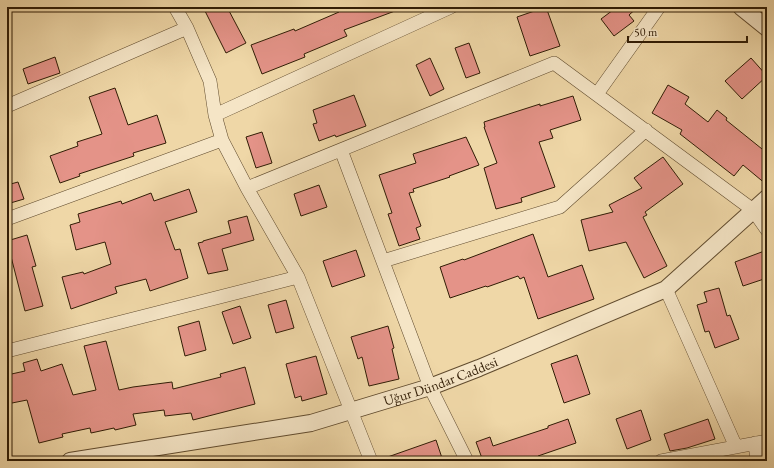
<svg xmlns="http://www.w3.org/2000/svg" width="774" height="468" font-family="'EB Garamond',serif">
  <rect width="100%" height="100%" fill="#efd7a7"/>
  <filter id="stains"><feTurbulence type="fractalNoise" baseFrequency=".005" numOctaves="4"/><feColorMatrix values="0 0 0 0 .2 0 0 0 0 .09 0 0 0 0 .02 0 0 0 .5 -.17"/></filter>
  <radialGradient id="worn" r=".72"><stop offset=".6" stop-color="#630" stop-opacity="0"/><stop offset="1" stop-color="#630" stop-opacity=".3"/></radialGradient>
  <path fill="#e49388" stroke="#301c05" d="M203,7H227L246,43L226,53Z
    M338,7H403V8L344,30L347,36L304,54L305,57L262,74L251,45L294,29L295,31L339,12Z
    M546,7L560,46L530,56L517,17Z
    M617,7H638L629,15L634,21L614,36L601,19Z
    M469,43L480,73L466,78L455,48Z
    M55,57L60,73L28,84L23,69Z
    M430,58L444,89L430,96L416,65Z
    M751,58L767,76L742,99L725,81Z
    M668,85L689,97L685,104L708,122L717,110L727,118L726,120L767,153V185L743,165L734,176L680,134L682,130L652,113Z
    M115,88L128,125L157,115L166,143L133,153L134,156L79,174L80,176L60,183L50,156L78,146L77,142L102,134L89,97Z
    M354,95L366,126L336,137L335,135L319,141L313,124L317,123L313,110Z
    M573,96L581,120L550,130L553,138L539,142L555,187L521,198L522,202L496,209L484,168L497,163L484,127H485L484,122L540,104V106Z
    M262,132L272,163L256,168L246,137Z
    M466,137L479,165L449,176L450,177L413,189L414,192L409,193L421,226L416,228L420,239L399,246L388,214L392,213L379,175L416,163L413,154Z
    M663,157L683,184L645,212L647,215L643,217L667,266L644,278L626,242L589,251L581,220L613,212L609,205L642,188L634,178Z
    M18,182L24,199L7,204V185Z
    M319,185L327,207L301,216L294,194Z
    M189,189L197,212L165,222L175,250L180,249L188,278L150,291L146,279L115,287L117,293L71,309L62,277L83,272L84,274L111,264L105,242L76,250L70,225L80,222L78,214L121,201L122,204L151,193L154,201Z
    M247,216L254,240L222,249L228,270L208,274L198,243L203,242V241L231,233L228,221Z
    M533,234L548,277L582,265L594,299L538,319L524,277L520,279L518,276L487,287L486,286L450,298L440,267L463,259L464,260Z
    M27,235L36,266L32,267L43,306L25,311L7,241Z
    M356,250L365,276L332,287L323,261Z
    M767,250V278L743,286L735,262Z
    M719,288L727,316L730,315L739,339L715,348L709,331L705,332L697,305L707,302L704,292Z
    M286,300L294,328L276,333L268,305Z
    M240,306L251,338L233,344L222,312Z
    M199,321L206,350L185,356L178,327Z
    M388,326L394,348L392,349L399,379L369,386L362,357L358,359L351,337Z
    M106,341L119,390L133,387L172,382L173,389L221,377L220,374L245,367L255,404L193,420L191,413L165,416L164,410L133,414L136,425L115,430L114,428L91,433L90,428L62,434L63,437L39,443L27,400L7,404V375L25,371L23,363L37,359L41,371L62,364L73,395L96,390L84,346Z
    M577,355L590,394L564,403L551,364Z
    M316,356L327,394L302,401L301,396L295,398L286,364Z
    M641,410L651,440L627,449L616,419Z
    M568,419L576,443L538,456L539,461H483L476,442L490,437L493,446L548,428V426Z
    M708,419L715,439L687,448L670,451L664,434Z
    M436,440L443,461H382V459Z"/>
  <g fill="none" stroke-linecap="round" stroke-linejoin="round">
    <g stroke="#604b2e" stroke-width="14">
      <path id="minor" d="M175,7L187,28L210,81L215,115L222,140L247,188L298,277L371,461
        M597,94L659,7
        M7,106L187,28
        M215,115L451,7
        M341,150L430,387L467,461
        M247,188L554,63L753,210L767,230
        M7,219L222,140
        M383,261L560,207L646,130
        M666,289L736,447
        M7,351L298,277
        M755,443L757,461
        M661,461L767,441"/>
    </g>
    <g stroke="#604b2e" stroke-width="18">
      <g id="tertiary">
        <path d="M741,7L767,28"/>
        <path id="s1" d="M70,461L311,423L430,387L479,368L666,289L767,198"/>
      </g>
    </g>
    <use href="#minor" stroke="#f5e5c6" stroke-width="13"/>
    <use href="#tertiary" stroke="#f5e5c6" stroke-width="16"/>
  </g>
  <g text-anchor="middle" stroke-width="3" stroke-linejoin="round" paint-order="stroke">
    <g font-size="14" fill="#301c05" stroke="#f5e5c6">
      <text dy="5" stroke="none"><textPath href="#s1" startOffset="380">Uğur Dündar Caddesi</textPath></text>
    </g>
  </g>
  <rect width="774" height="468" fill="none" stroke="#efd7a7" stroke-width="24"/>
  <rect x="8" y="8" width="758" height="452" fill="none" stroke="#301c05" stroke-width="2"/>
  <rect x="12" y="12" width="750" height="444" fill="none" stroke="#301c05"/>
  <path d="M628 36v6h119v-6" fill="none" stroke="#301c05" stroke-width="2"/>
  <text x="634" y="36" font-size="12" fill="#301c05" stroke="#f5e5c6" stroke-width="3" paint-order="stroke">50 m</text>
  <rect width="100%" height="100%" filter="url(#stains)"/>
  <rect width="100%" height="100%" fill="url(#worn)"/>
</svg>
